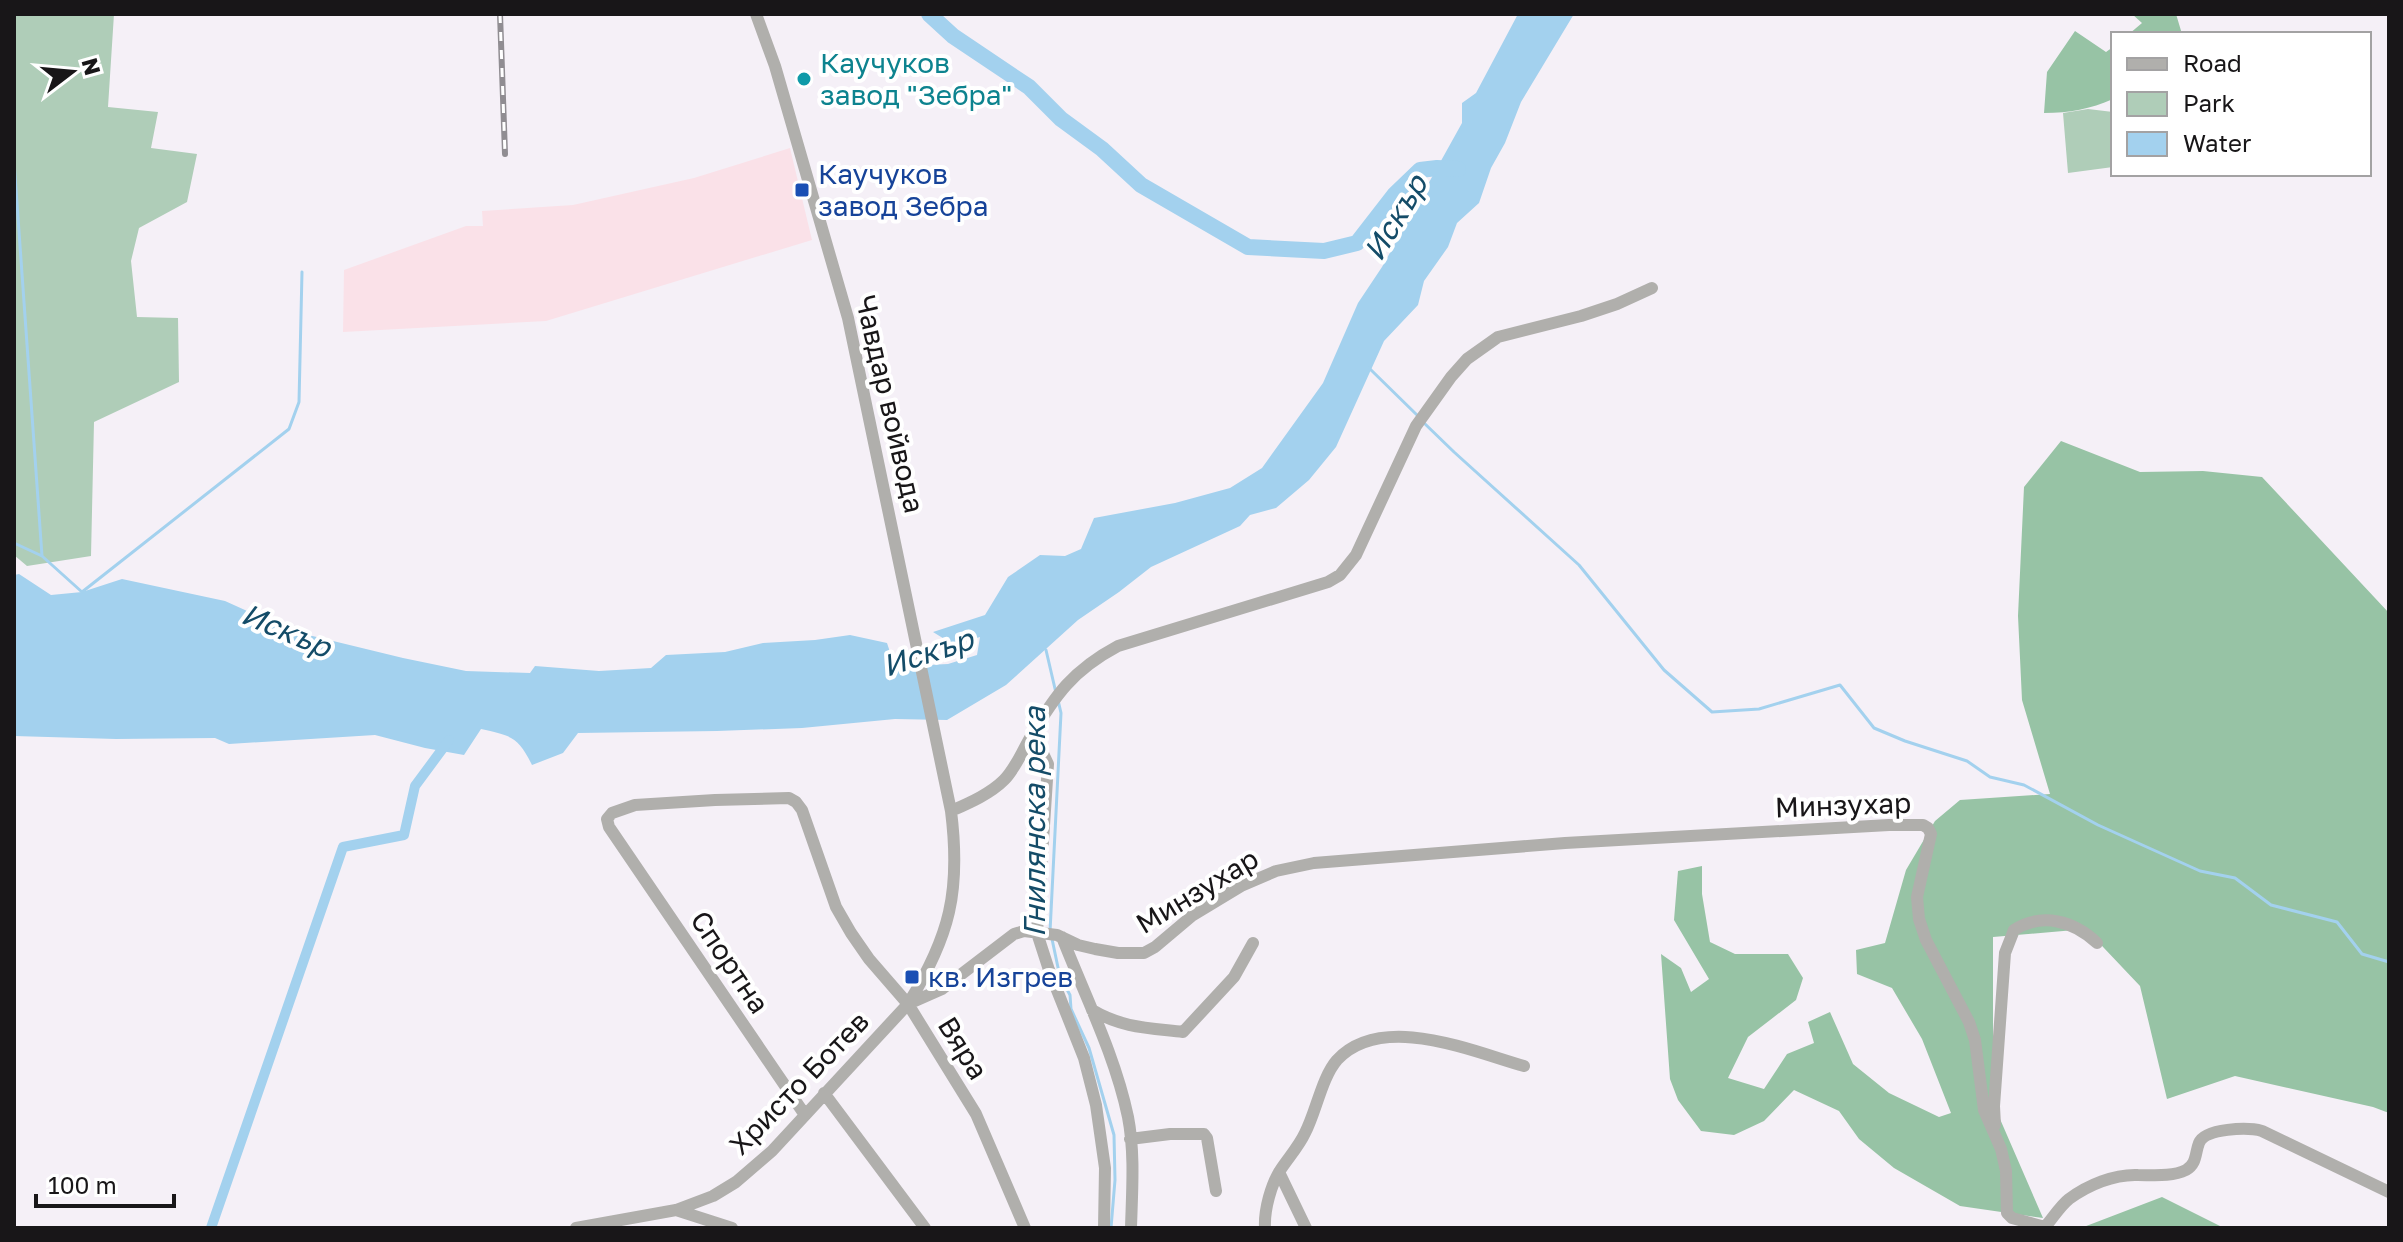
<svg xmlns="http://www.w3.org/2000/svg" width="2403" height="1242" font-family="'Golos Text',sans-serif">
  <rect width="100%" height="100%" fill="#f5f0f7"/>
  <path fill="#fae1e8" d="M790,148L812,240L546,321L343,332L344,270L466,226H483L482,211L573,205L694,178Z"/>
  <path fill="#afcdb8" d="M14,14H114L108,107L158,112L151,148L197,154L187,202L139,228L131,261L137,317L178,318L179,382L94,422L91,556L27,566L14,555Z
    M2088,109L2113,112V167L2068,173L2063,113Z"/>
  <path fill="#97c3a5" d="M2132,14H2176L2182,34H2129L2142,23Z
    M2075,31L2106,52L2113,47V99C2090,109 2070,113 2044,113L2047,72Z
    M2061,441L2140,472L2203,471L2262,477L2389,613V1113L2373,1107L2235,1076L2167,1099L2140,986L2086,929L1993,937V1082L2000,1119L2043,1218L1960,1206L1894,1168L1859,1139L1839,1111L1794,1090L1764,1121L1734,1135L1701,1131L1678,1100L1670,1079L1661,954L1681,968L1691,992L1709,979L1674,920L1678,871L1702,866V894L1710,942L1735,954H1788L1803,978L1796,1000L1748,1037L1728,1078L1764,1089L1787,1054L1814,1043L1808,1022L1830,1012L1853,1064L1889,1093L1939,1117L1951,1113L1922,1039L1892,988L1857,974L1856,950L1885,943L1906,870L1935,821L1960,800L2050,794L2022,700L2018,616L2024,487Z
    M2162,1197L2224,1228H2081Z"/>
  <path fill="#a3d1ee" d="M1518,14H1574L1521,102L1505,143L1491,168L1479,203L1457,223L1448,247L1424,281L1418,305L1384,341L1336,447L1309,480L1276,508L1250,515L1240,526L1151,567L1119,592L1078,620L1006,685L947,720L895,719L802,728L717,731L578,733L563,753L532,765C518,736 511,736 481,729L464,755L425,748L375,735L229,744L215,738L116,739L14,736V575L19,574L51,595L82,592L122,579L225,601L292,631L403,658L466,671L530,673L535,666L599,671L651,668L666,655L725,652L763,643L815,640L850,635L887,643L891,655L908,666L948,664L977,655L980,637L954,645L933,632L985,615L1008,577L1040,555L1065,556L1081,549L1094,518L1175,503L1230,488L1262,468L1323,383L1358,303L1382,267L1462,123V103L1476,93Z"/>
  <g fill="none" stroke-linecap="round" stroke-linejoin="round">
    <path stroke="#a3d1ee" stroke-width="3" d="M14,161L42,556L82,592L289,429L299,402L302,272
      M1369,368L1418,416
      M1423,422L1454,452L1579,565L1664,670L1712,712L1759,709L1840,685L1874,728L1905,741L1967,761L1990,777L2024,785L2098,825L2200,871L2235,878L2271,905L2337,922L2362,954L2389,962
      M14,543L42,556
      M1046,650L1056,693
      M1050,932L1061,713L1058,700
      M1052,939L1060,977L1070,995L1071,1009L1089,1048L1114,1135L1115,1180L1111,1228"/>
    <path stroke="#a3d1ee" stroke-width="10" d="M211,1228L343,847L404,835L415,786L449,740"/>
    <path stroke="#a3d1ee" stroke-width="16" d="M929,14L953,36L1029,87L1061,119L1102,149L1141,185L1248,247L1324,251L1357,243L1395,194L1420,170L1437,168L1458,169"/>
    <path stroke="#b0afac" stroke-width="12" d="M756,14L775,66L848,318L951,811C961,891 950,936 908,1004
      M1033,732L1048,764L1037,933L1049,970L1084,1058L1096,1105L1105,1168L1104,1228
      M951,811C969,803 990,794 1004,780C1015,769 1022,752 1030,738C1055,695 1073,670 1118,646L1328,582L1340,575L1356,555L1416,426L1451,377L1467,359L1498,337L1581,316L1617,304L1652,288
      M1062,937C1085,996 1115,1055 1128,1117C1135,1153 1132,1191 1131,1228
      M1092,1010C1122,1028 1149,1028 1183,1032L1234,977L1253,943
      M824,1093L925,1228
      M805,1115L609,827L607,819L612,813L635,805L715,800L789,798L796,802L802,810L836,907L851,933L869,959L908,1004L976,1114L1025,1228
      M1995,1125L1994,1106L2005,953L2014,930C2042,912 2074,921 2097,943
      M1130,1139L1170,1134H1204L1207,1138L1216,1191
      M1279,1172L1306,1228
      M676,1210L732,1228
      M576,1228L676,1210L713,1196L736,1182L772,1151L908,1004L942,989L1014,934L1024,931L1057,935L1078,945L1095,949L1118,953H1144L1155,947L1193,915L1241,886L1276,871L1314,863L1565,843L1889,825H1923L1928,828L1931,834L1917,897L1919,919L1926,940L1969,1022L1975,1040L1984,1110L2001,1149L2006,1171L2007,1213L2012,1218L2045,1227C2053,1218 2060,1206 2069,1199C2088,1185 2114,1174 2138,1175C2153,1175 2172,1177 2186,1170C2197,1164 2195,1153 2199,1143C2205,1128 2248,1127 2262,1131L2389,1192
      M1265,1228C1264,1210 1271,1184 1281,1169C1289,1157 1299,1146 1305,1133C1316,1112 1322,1077 1337,1060C1382,1012 1471,1051 1524,1066"/>
    <g stroke="#908d92" stroke-width="6">
      <path id="rail" d="M500,14L505,154"/>
    </g>
    <use href="#rail" stroke="#fff" stroke-width="3" stroke-dasharray="9" stroke-linecap="butt"/>
  </g>
  <circle fill="#0f9aa8" stroke="#fff" stroke-width="3" cx="804" cy="79" r="8"/>
  <g fill="#1a4fb4" stroke="#fff" stroke-width="3">
    <rect x="794" y="182" width="16" height="16" rx="4"/>
    <rect x="904" y="969" width="16" height="16" rx="4"/>
  </g>
  <g text-anchor="middle" stroke-width="8" stroke-linejoin="round" paint-order="stroke">
    <g font-size="28" fill="#0d838f" stroke="#fff" text-anchor="start">
      <text x="820" y="73">Каучуков<tspan x="820" dy="32">завод "Зебра"</tspan></text>
    </g>
    <g font-size="28" fill="#164399" stroke="#fff" text-anchor="start">
      <text x="818" y="184">Каучуков<tspan x="818" dy="32">завод Зебра</tspan></text>
      <text x="928" y="987">кв. Изгрев</text>
    </g>
    <g font-size="28" fill="#181618" stroke="#fff">
      <text transform="translate(890 404) rotate(77)" y="10">Чавдар войвода</text>
      <text transform="translate(1843 805) rotate(-2)" y="10">Минзухар</text>
      <text transform="translate(1197 891) rotate(-31)" y="10">Минзухар</text>
      <text transform="translate(730 962) rotate(56)" y="10">Спортна</text>
      <text transform="translate(963 1048) rotate(58)" y="10">Вяра</text>
      <text transform="translate(799 1083) rotate(-46)" y="10">Христо Ботев</text>
    </g>
    <g font-size="30" font-style="italic" fill="#144c68" stroke="#fff">
      <text transform="translate(1396 218) rotate(-59)" y="10">Искър</text>
      <text transform="translate(286 631) rotate(23)" y="10">Искър</text>
      <text transform="translate(928 653) rotate(-18)" y="10">Искър</text>
      <text transform="translate(1035 822) rotate(-90)" y="10">Гнилянска река</text>
    </g>
  </g>
  <rect width="2403" height="1242" fill="none" stroke="#181618" stroke-width="32"/>
  <rect x="2111" y="32" width="260" height="144" fill="#ffffff" stroke="#a3a2a3" stroke-width="2"/>
  <rect x="2127" y="58" width="40" height="12" fill="#b0afac" stroke="#a3a2a3" stroke-width="2"/>
  <text x="2183" y="72" font-size="24" fill="#181618">Road</text>
  <rect x="2127" y="92" width="40" height="24" fill="#afcdb8" stroke="#a3a2a3" stroke-width="2"/>
  <text x="2183" y="112" font-size="24" fill="#181618">Park</text>
  <rect x="2127" y="132" width="40" height="24" fill="#a3d1ee" stroke="#a3a2a3" stroke-width="2"/>
  <text x="2183" y="152" font-size="24" fill="#181618">Water</text>
  <g transform="translate(72 72) rotate(74)" stroke="#ffffff" stroke-width="6" paint-order="stroke">
  <path d="M0-6L14 30L0 20L-14 30Z" fill="#181618"/>
  <text y="-12" font-size="22" font-weight="bold" text-anchor="middle" fill="#181618">N</text>
  </g>
  <path d="M36 1194v12h138v-12" fill="none" stroke="#181618" stroke-width="4"/>
  <text x="48" y="1194" font-size="24" fill="#181618" stroke="#ffffff" stroke-width="6" paint-order="stroke">100 m</text>
</svg>
